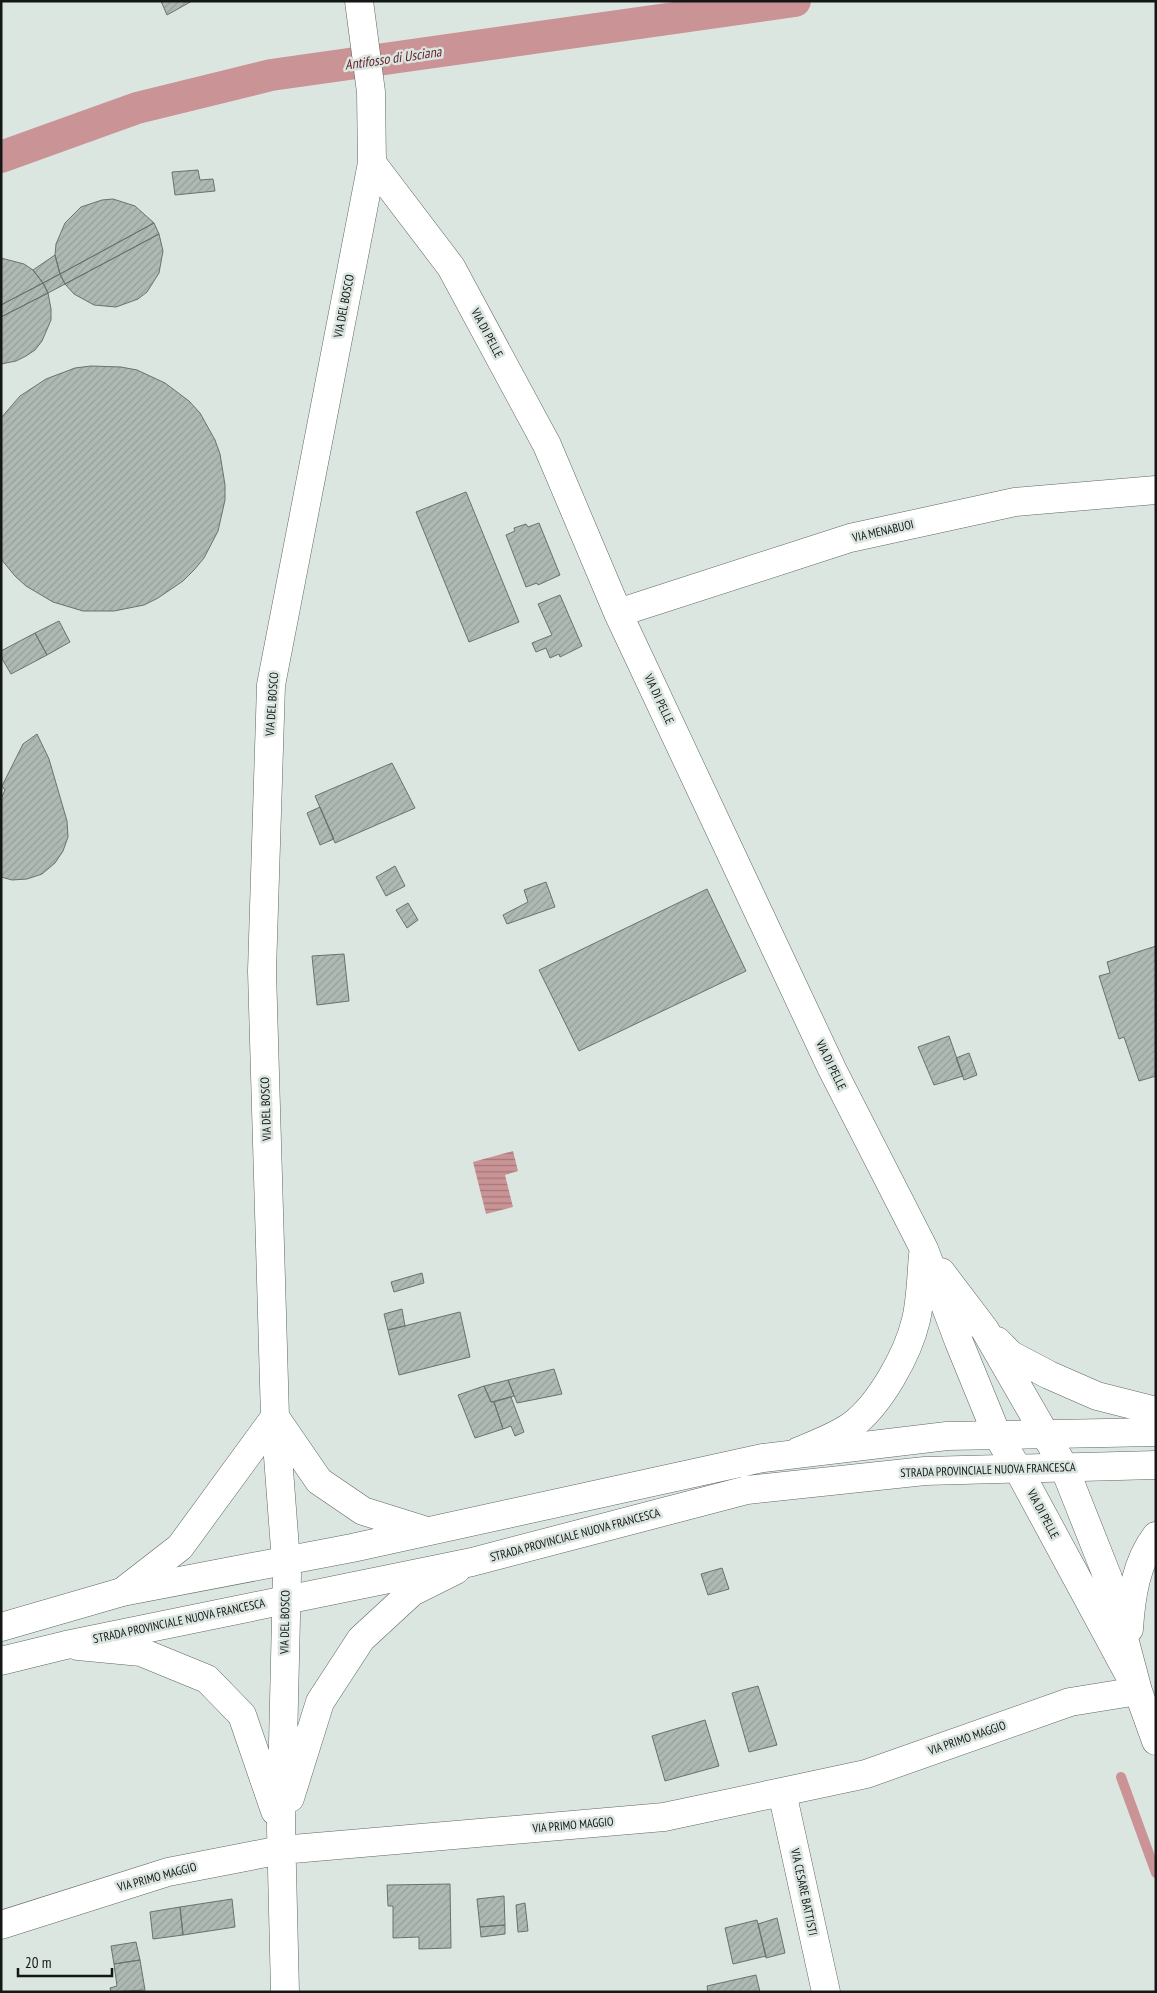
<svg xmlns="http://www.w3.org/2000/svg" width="1157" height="1993" font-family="'PT Sans Narrow',sans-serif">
  <defs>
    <pattern id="water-rules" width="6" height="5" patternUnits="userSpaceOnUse" patternTransform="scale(1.25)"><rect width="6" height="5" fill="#ca9395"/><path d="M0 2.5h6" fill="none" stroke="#a37778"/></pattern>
    <pattern id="building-hatch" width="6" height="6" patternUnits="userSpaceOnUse" patternTransform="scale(1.25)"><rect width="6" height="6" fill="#afb9b4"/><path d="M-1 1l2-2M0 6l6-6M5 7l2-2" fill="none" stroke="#969e9a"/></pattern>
  </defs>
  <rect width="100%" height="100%" fill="#dce6e1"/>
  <path fill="url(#water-rules)" d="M513,1151L518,1171L505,1175L513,1207L486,1214L473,1162Z"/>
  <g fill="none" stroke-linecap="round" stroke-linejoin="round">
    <path stroke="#ca9395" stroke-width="10" d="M1121,1777L1156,1873"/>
    <path stroke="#ca9395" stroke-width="32" d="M1,157L137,108L271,75L795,1"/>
  </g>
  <path fill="url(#building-hatch)" stroke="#69726d" d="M161,1H192L167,15Z
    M198,170L200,180L213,179L215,191L175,195L172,172Z
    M113,199L135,206L154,223L60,274L55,255L56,244L65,223L81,207L102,200Z
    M154,223L159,234L65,284L60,274Z
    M159,234L163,251L159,273L147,292L138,299L116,307L94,305L74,294L65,284Z
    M55,255L60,274L43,283L33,270Z
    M1,258L24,264L33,270L43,283L1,305Z
    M60,274L65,284L48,293L43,283Z
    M43,283L48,293L1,317V305Z
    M48,293L51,309V320L42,341L35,350L26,356L16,361L1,364V317Z
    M91,366L121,367L137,370L165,383L189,401L200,413L215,440L220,454L225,485V500L218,531L204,558L194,570L183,581L158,598L144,605L114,611H83L53,602L26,586L15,576L1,559V418L20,396L46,379L75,368Z
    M466,492L519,622L469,642L416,512Z
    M539,523L560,575L538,585L537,583L526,587L506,535L515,531L514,528L526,524L528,527Z
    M560,595L582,646L560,657L559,654L550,658L546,648L536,652L532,643L552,635L538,604Z
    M59,621L70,642L47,655L35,633Z
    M35,633L47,655L11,674L1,657V651Z
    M37,734L49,759L67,821L68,837L63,851L55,863L42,874L27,879L12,880L1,877V799L5,790L2,786L23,744Z
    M392,763L415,808L335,843L315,796Z
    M320,807L334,839L320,845L307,813Z
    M395,866L405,886L386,896L376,877Z
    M546,882L555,907L507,924L503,915L528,902L524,890Z
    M707,889L746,971L579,1051L539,970Z
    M408,903L418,920L407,928L396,910Z
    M1156,946V1076L1139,1081L1124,1037L1119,1039L1099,976L1110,973L1107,962Z
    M344,954L349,1001L317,1005L312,956Z
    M949,1036L963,1076L934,1085L918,1047Z
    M969,1053L977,1075L964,1080L956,1058Z
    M422,1273L424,1283L394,1292L391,1282Z
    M402,1309L405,1326L388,1330L384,1314Z
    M460,1312L470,1357L399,1375L388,1330Z
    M554,1369L562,1394L517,1403L508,1380Z
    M508,1380L514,1396L491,1402L484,1386Z
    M484,1386L491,1402H494L503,1429L475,1438L458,1395Z
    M511,1397L524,1432L515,1436L511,1426L503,1429L494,1402Z
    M722,1568L729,1589L708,1595L701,1574Z
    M758,1686L777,1745L749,1752L732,1693Z
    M705,1720L719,1766L665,1781L652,1736Z
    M450,1884L451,1948L419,1949V1937L393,1938V1906H388L387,1885Z
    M504,1896L505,1925L480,1927L477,1899Z
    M232,1899L235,1927L183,1935L180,1907Z
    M525,1903L528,1931L518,1932L516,1905Z
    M180,1907L183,1935L153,1939L150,1912Z
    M777,1918L785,1953L766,1958L758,1924Z
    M757,1920L766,1956L733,1964L725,1928Z
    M505,1925V1934L481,1937L480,1927Z
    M136,1942L140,1960L114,1964L111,1946Z
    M140,1960L145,1990L111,1992L110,1988L117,1986L114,1964Z
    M756,1975L760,1992H708L707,1986Z"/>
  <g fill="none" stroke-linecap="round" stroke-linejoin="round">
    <g stroke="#5e6762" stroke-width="29">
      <path id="minor" d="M372,163L451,267L547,445L618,613L832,1069L924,1249L959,1342L997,1435L1018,1469L1138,1691
        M618,613L850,538L1015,502L1156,490
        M941,1272L985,1330L1064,1467L1108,1578L1138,1691L1156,1741
        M997,1341L1011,1355L1049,1375L1097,1396L1156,1411
        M799,1451C816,1444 835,1437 851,1426C880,1405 908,1354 916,1320C921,1299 921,1276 923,1255
        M122,1592L180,1547L275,1417L319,1481L363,1511L427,1531
        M1129,1629C1131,1597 1136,1562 1156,1536
        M78,1646L141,1652L207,1679L242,1715L275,1811
        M782,1792L826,1992
        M290,1798L320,1702L361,1639L412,1592L456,1570
        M1,1925L168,1872L281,1850L664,1817L866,1774L1070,1702L1138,1691
        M285,1992L281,1828L287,1575L275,1417L262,971L271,685L372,163L371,92L359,1"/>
    </g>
    <g stroke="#5e6762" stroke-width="29">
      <path id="major" d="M1,1627L122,1592L352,1548L763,1458L947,1436L1156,1432
        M1,1661L66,1645L472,1562L747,1490L925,1471L1156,1465"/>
    </g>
    <use href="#minor" stroke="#fff" stroke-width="28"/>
    <use href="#major" stroke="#fff" stroke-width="28"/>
  </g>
  <g text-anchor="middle" stroke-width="5" stroke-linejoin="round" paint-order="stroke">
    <g font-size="12" fill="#131715" stroke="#dce6e1">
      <text transform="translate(344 306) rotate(-79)" y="4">VIA DEL BOSCO</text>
      <text transform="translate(487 333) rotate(62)" y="4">VIA DI PELLE</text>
      <text transform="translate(883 531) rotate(-13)" y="4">VIA MENABUOI</text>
      <text transform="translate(659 699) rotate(65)" y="4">VIA DI PELLE</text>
      <text transform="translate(272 704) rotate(-86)" y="4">VIA DEL BOSCO</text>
      <text transform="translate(831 1065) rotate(64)" y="4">VIA DI PELLE</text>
      <text transform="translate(266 1109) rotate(-92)" y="4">VIA DEL BOSCO</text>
      <text transform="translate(988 1470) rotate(-2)" y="4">STRADA PROVINCIALE NUOVA FRANCESCA</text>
      <text transform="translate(1043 1514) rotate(62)" y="4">VIA DI PELLE</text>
      <text transform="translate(575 1535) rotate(-15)" y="4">STRADA PROVINCIALE NUOVA FRANCESCA</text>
      <text transform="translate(179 1621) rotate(-12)" y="4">STRADA PROVINCIALE NUOVA FRANCESCA</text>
      <text transform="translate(285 1622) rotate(-89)" y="4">VIA DEL BOSCO</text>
      <text transform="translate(967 1738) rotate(-19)" y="4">VIA PRIMO MAGGIO</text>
      <text transform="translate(573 1825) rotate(-5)" y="4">VIA PRIMO MAGGIO</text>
      <text transform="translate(157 1877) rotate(-15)" y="4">VIA PRIMO MAGGIO</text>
      <text transform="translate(804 1892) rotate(78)" y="4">VIA CESARE BATTISTI</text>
    </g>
    <g font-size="14" font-style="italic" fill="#611e27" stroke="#dce6e1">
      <text transform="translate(393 58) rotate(-8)" y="5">Antifosso di Usciana</text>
    </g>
  </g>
  <rect width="1157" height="1993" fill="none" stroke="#131715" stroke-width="5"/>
  <path d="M18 1968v8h94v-8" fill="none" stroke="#131715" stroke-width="2.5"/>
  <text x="25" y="1968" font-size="15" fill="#131715" stroke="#dce6e1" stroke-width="4" paint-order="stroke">20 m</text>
</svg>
